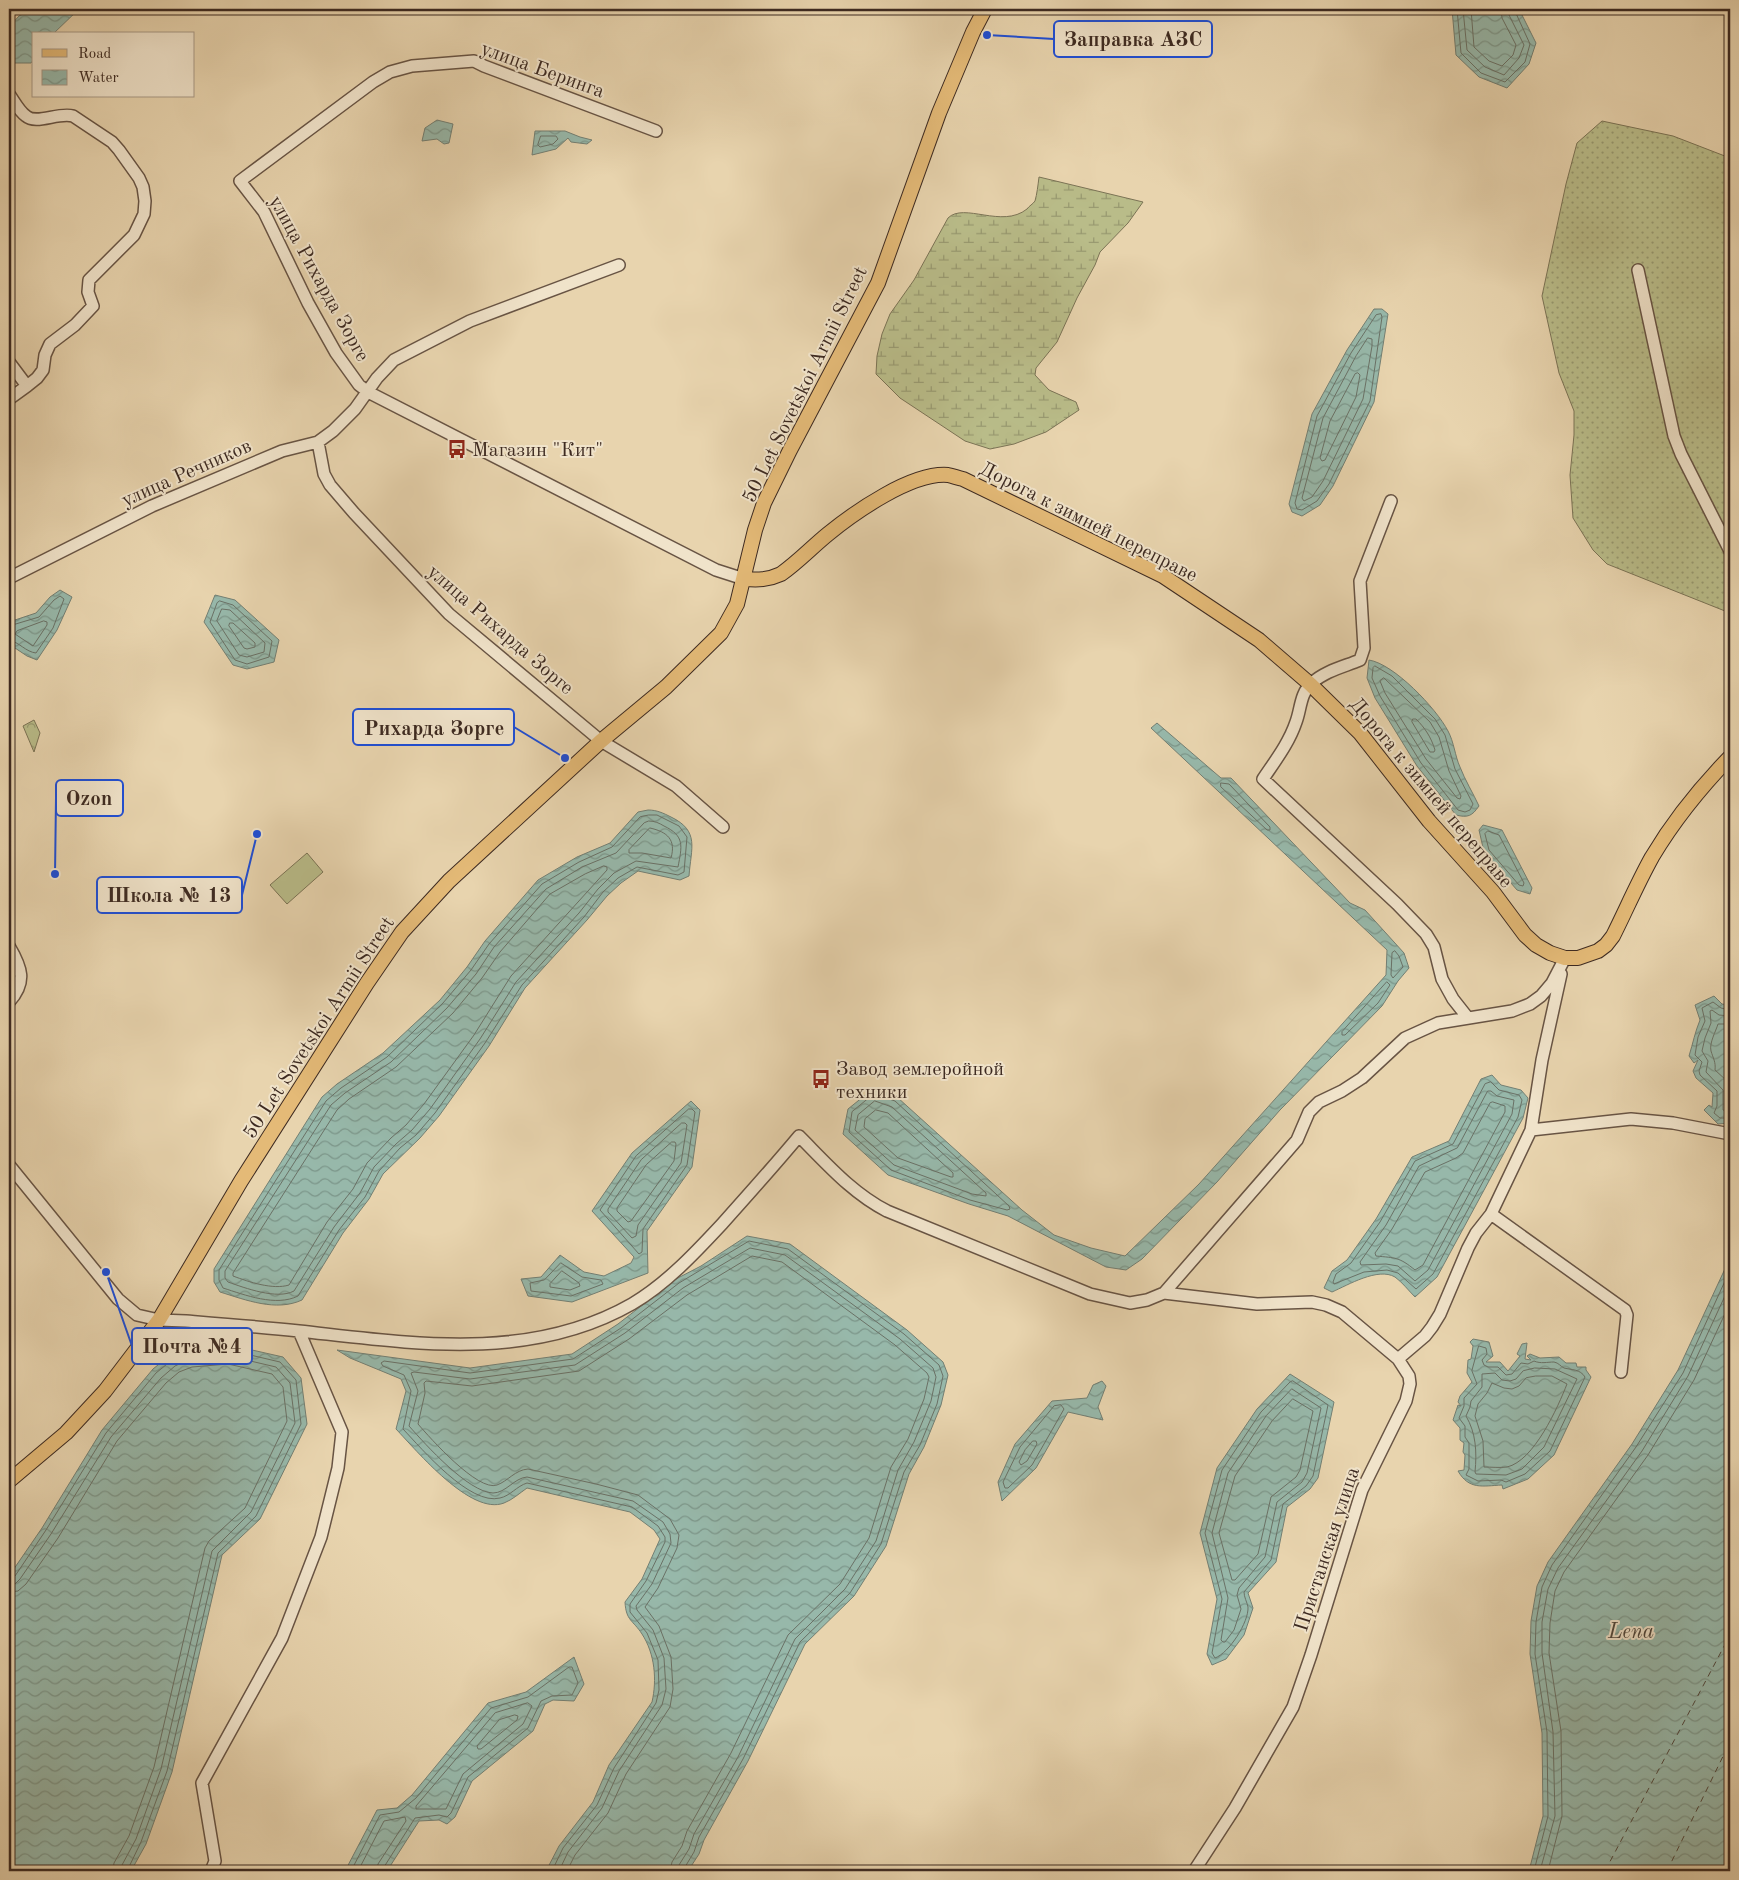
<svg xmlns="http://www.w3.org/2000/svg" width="1739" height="1880" font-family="'Old Standard TT',serif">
  <defs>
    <pattern id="grass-dots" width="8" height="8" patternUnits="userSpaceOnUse" patternTransform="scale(1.25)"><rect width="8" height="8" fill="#b9bc89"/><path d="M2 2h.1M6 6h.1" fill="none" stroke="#989970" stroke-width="1.8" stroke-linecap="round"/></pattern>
    <pattern id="forest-crowns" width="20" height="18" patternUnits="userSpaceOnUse" patternTransform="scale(1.25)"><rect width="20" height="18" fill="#b9bc89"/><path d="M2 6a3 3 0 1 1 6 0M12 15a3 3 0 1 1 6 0" fill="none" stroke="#989970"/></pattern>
    <pattern id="wetland-marsh" width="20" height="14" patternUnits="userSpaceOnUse" patternTransform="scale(1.25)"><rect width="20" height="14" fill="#b9bc89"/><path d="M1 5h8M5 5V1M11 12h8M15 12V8" fill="none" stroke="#989970"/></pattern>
    <pattern id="water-waves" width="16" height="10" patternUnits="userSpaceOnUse" patternTransform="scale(1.25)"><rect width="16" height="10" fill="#97b8aa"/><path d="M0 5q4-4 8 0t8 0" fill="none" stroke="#7c968a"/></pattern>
  </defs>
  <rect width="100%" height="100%" fill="#e8d4ae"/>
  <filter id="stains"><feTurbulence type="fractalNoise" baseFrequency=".004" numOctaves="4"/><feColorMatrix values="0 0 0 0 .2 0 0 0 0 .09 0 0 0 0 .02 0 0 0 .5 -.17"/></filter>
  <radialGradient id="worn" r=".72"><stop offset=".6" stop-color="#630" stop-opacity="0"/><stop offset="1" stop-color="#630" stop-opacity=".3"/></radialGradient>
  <path fill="url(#grass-dots)" stroke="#7b7355" d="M1602,121L1673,136L1730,158V613L1607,564L1593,550L1573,518L1570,475L1574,435V411L1559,373L1542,296L1566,184L1577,143Z"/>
  <path fill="url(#forest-crowns)" stroke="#7b7355" d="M34,720L40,733L34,752L23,726Z"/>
  <path fill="url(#wetland-marsh)" stroke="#7b7355" d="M1039,177L1143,202L1128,223L1100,252L1095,265L1077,298L1057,342L1036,368L1035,375L1049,390L1076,402L1079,410L1046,432L1014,444L990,449L965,441L900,398L876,374L877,356L882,334L890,314L914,280L948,218C964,202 1002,229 1027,209C1029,206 1033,204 1035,201C1037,194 1038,185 1039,177Z"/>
  <path fill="#b9bc89" stroke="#7b7355" d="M307,853L323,872L287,904L270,885Z"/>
  <path fill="url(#water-waves)" stroke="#737f73" d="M33,9H79L53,34H34V59L31,63H9V27L19,16Z
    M1452,9H1519L1536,43L1529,64L1507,88L1479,77L1456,55Z
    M437,120L453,124L449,143L444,144L437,139L422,141L425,128Z
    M535,131H565L580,137L592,140L587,144L571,142L568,138L556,149L532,155Z
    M1374,309H1382L1388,314L1374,402L1333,486L1320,505L1302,516L1292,512L1289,504L1312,414L1347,350Z
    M60,590L72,597L57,630L37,660L27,656L9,644V622L36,613L50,597Z
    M215,595L235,600L279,640L274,662L247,669L233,665L204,622Z
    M1369,660C1394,664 1436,708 1448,731C1454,742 1455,756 1460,767C1465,780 1473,793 1479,806C1472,816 1468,818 1456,815L1417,766L1375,698L1367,678Z
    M1157,723L1221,778H1231L1350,903L1365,910L1404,953L1409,968L1398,981L1382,1006L1280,1110L1217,1182L1142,1259L1126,1270L1106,1267L1008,1216L969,1204L888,1175L843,1134L848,1109L874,1088L897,1097L1022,1210L1054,1235L1091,1248L1125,1256L1199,1184L1386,975L1387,950L1151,728Z
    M648,810C657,810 663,813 671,817C700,831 691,848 689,876L680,880L638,871L621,883L607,896L587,920L525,988L489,1046L439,1116L420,1138L383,1174L369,1199L343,1233L302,1300C276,1312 246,1300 220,1292L214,1282V1269L322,1097L337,1084L383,1053L440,1000L467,967L485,941L538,880L577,857L610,843L638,812Z
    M1483,825L1502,830L1532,888L1530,894L1517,890L1484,852L1479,830Z
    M1714,996L1722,1004L1730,1005V1123L1718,1124L1704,1110L1709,1105L1712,1107L1713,1093L1696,1078L1693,1071L1698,1060L1694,1063L1689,1056C1693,1043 1695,1032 1700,1020L1695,1005Z
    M1492,1075L1501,1085L1521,1090L1528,1098L1523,1118L1437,1277L1415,1297C1409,1291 1402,1282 1395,1277C1378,1267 1348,1285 1332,1292L1324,1288L1332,1271L1347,1260L1376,1219L1412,1157L1449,1141L1481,1079Z
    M691,1101L700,1110L692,1167L647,1231L648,1273L572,1302L528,1296L521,1279L541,1277L560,1255L584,1272L604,1276L631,1263L634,1257L592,1211L632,1153Z
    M747,1236L790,1244L907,1330L943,1362L948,1375L941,1405L924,1447L909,1474L886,1546L854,1596L805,1644L748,1761L704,1840L699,1854L688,1871H546L559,1846L593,1802L609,1765L652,1702C657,1680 655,1654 642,1634C633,1620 626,1621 625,1602L642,1579L660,1539L654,1530L630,1512L527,1488C520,1493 512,1500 504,1503C471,1516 417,1451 396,1429L406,1391L401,1379L350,1358L337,1350L470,1368L572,1354L618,1324L676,1279L701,1266Z
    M1730,1258V1871H1529L1543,1816L1542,1733L1530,1654L1531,1621L1537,1586L1548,1562L1632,1444L1678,1370Z
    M1473,1339L1489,1342L1493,1356L1486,1362H1500L1508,1371L1520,1356L1517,1354L1522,1344L1527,1343L1525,1359L1531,1360L1527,1356L1530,1354L1540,1358L1559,1357L1566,1363H1576L1577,1367H1586V1370L1591,1377L1554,1455L1528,1479L1503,1489L1502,1485C1482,1486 1469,1490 1458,1471L1464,1470L1465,1455L1463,1452L1464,1443L1460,1440V1428L1453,1420L1458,1405L1461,1406L1458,1402L1460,1396L1472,1382L1467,1373L1468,1360L1471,1359L1473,1346L1470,1342Z
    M230,1345L283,1357L301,1378L307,1424L260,1519L222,1555L172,1772L146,1844L131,1871H9V1576L42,1528L102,1430L153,1369L169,1356L187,1348Z
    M1290,1374L1334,1402L1318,1478L1310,1489L1287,1507L1276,1562L1248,1593L1253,1608L1244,1635L1226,1659L1212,1665L1207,1654L1217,1599L1200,1533L1217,1468L1257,1409Z
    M1102,1381L1106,1386L1098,1407L1103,1420L1068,1412L1036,1468L1002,1501L998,1482L1015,1444L1052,1401L1087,1398L1093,1385Z
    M574,1657L584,1684L574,1701L553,1700L545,1704L533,1731L472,1781L455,1817L447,1824L439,1820L419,1821L387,1871H345L377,1810L397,1808L412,1795L488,1703L526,1692Z"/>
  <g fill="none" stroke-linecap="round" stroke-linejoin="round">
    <path stroke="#6a7166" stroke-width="1" d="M1457,9L1461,53L1481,73L1505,82L1525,62L1530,44L1514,9
      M1463,9L1467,50L1485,67L1504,75L1519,58L1524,45L1509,15L1508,9
      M1471,9L1474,47L1489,61L1502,66L1513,55L1516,45L1502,18L1501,9
      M541,136H556L558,139L553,144L540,147L538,145Z
      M1381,314L1382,317L1370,401L1329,484L1317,501L1302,510L1297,509L1295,503L1317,416L1351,353L1376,315Z
      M1368,338L1372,339V346L1363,399L1323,481L1312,497L1304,501L1302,498L1323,418L1356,356Z
      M1358,373L1360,375L1356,397L1325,460L1322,461L1320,458L1330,421L1355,374Z
      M220,601L233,605L272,641L269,657L247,664L235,660L210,622L217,603Z
      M222,609L230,610L265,643L264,652L247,657L239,655L217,621Z
      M44,621L47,622V625L33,646L15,634L17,631Z
      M230,623H233L255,643V647L247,649L244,648L229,626Z
      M9,626L39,617L54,600L60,596L64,599L53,628L36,653C26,652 19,642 9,640
      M1375,666L1392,676L1435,719L1445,735L1455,769L1473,804L1470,810L1465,812L1458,810L1421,763L1380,696L1372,678L1373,668Z
      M1384,678L1430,722L1439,737L1449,771L1461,796L1460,799L1457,798L1426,759L1385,693L1380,681Z
      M1413,719H1416C1425,728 1431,737 1435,750L1434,752H1430L1412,722Z
      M1221,783L1229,784L1270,827V830H1267L1221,787Z
      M649,815H657L679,826L687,837L684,872L678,875L637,867L618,878L603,892L584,917L522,985L485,1043L435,1113L416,1135L400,1148L379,1171L365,1197L339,1230L298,1296C276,1307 245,1295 223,1288L219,1280V1270L326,1101L341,1088L387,1057L443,1003L471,970L489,944L542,884L579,862L612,847L640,817Z
      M649,821C655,821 659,823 664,826C685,836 682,846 678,867L636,861L614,873L598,889L579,913L516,982L480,1039L430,1109L412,1130L396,1144L374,1167L360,1193L334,1227L294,1291C277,1300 245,1288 228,1282L225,1278V1271L331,1105L345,1093L391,1062L447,1008L476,974L494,947L546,889L582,867L616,853L644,823Z
      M650,828C668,832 676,840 671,858L642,853H629V850Z
      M1488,831L1499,835L1524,883L1523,886L1519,885L1489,850L1485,834Z
      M604,866L607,867V870L511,976L474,1035L424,1104L406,1125L391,1138L367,1163L353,1189L327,1222L289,1285C273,1290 249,1282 233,1276V1273L337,1110L349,1099L396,1067L453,1013L482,978L500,952L550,894L585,874Z
      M1395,951L1399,956L1403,967L1393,978L1391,975L1392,953Z
      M1387,982L1390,985L1378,1003L1345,1035H1342V1032Z
      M1730,1010L1721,1008L1713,1002L1702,1008L1705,1021L1698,1037L1695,1055L1702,1062L1699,1071L1700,1075L1717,1091V1106L1714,1113L1720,1118H1730
      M1730,1016L1719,1015L1712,1010L1710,1011L1711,1023L1705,1038L1702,1051L1708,1061L1706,1072L1723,1090V1110L1730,1112
      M1730,1024H1718C1716,1031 1709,1043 1711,1051C1713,1058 1716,1062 1715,1070L1727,1081L1730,1087
      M1491,1082L1499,1090L1519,1095L1522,1100L1518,1117L1433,1274L1416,1289L1398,1273L1387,1270L1364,1272L1334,1284L1333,1282L1336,1274L1351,1263L1380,1222L1415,1161L1453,1144L1485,1084Z
      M1488,1091H1491L1497,1096L1514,1100L1512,1114L1428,1270L1415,1281L1398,1266L1386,1264L1361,1265L1360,1262L1386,1225L1419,1166L1457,1148Z
      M874,1094L895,1101L1009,1206L1010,1209L1007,1210L970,1200L891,1170L849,1132L852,1112Z
      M875,1101L892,1107L986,1193V1196L972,1194L894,1165L855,1130L858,1115Z
      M1493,1102L1505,1106V1112L1423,1265L1415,1270C1399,1257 1396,1258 1376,1256L1375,1253L1392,1229L1425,1172L1456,1158L1463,1153L1490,1103Z
      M689,1109H692L695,1112L687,1165L643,1229L642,1252L639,1254L600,1210L636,1156Z
      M876,1110L888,1113L953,1173V1177H951L898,1158L864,1127L865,1119Z
      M682,1123H685L687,1125L681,1163L638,1225L636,1236L632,1238L608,1212V1209L641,1160Z
      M672,1142H675L676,1144L674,1161L631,1221L628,1222L617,1211V1208L646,1165Z
      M561,1263L582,1277L601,1280L603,1284L571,1296L531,1291L530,1283L544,1280Z
      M562,1271L579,1283L580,1286L570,1290L550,1287V1284Z
      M1479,1346L1486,1348L1487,1354L1482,1360L1484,1365L1488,1367H1498L1506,1375L1512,1374L1521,1363L1528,1364L1534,1361C1541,1364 1547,1362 1554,1362C1559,1363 1560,1366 1564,1368C1572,1370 1580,1369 1585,1377L1550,1451L1525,1474L1506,1482L1501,1480L1478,1481L1466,1475L1469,1469V1443L1465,1437V1426L1459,1418L1464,1406V1398L1477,1384L1472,1371Z
      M1535,1368L1555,1369L1577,1379L1544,1447L1522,1469L1506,1475L1476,1474L1475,1472C1477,1452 1476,1433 1466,1416L1470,1407L1471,1401L1482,1387V1374L1495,1373L1502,1380L1510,1381L1516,1379L1523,1371Z
      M1536,1376H1552L1567,1384C1558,1407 1534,1461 1507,1467C1501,1468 1491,1467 1484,1467L1483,1441L1475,1416L1478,1404L1487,1393L1492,1383L1504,1388L1512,1389L1519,1386L1526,1378Z
      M1293,1381L1328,1405L1313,1476L1306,1486L1283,1504L1271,1560L1244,1592C1244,1597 1247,1602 1248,1607C1249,1622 1229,1653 1215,1658L1212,1653L1222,1599L1205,1533L1222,1470L1261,1412L1290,1382Z
      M1292,1389L1321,1408L1307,1473L1302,1482L1277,1502L1265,1557L1239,1588L1237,1595L1241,1609L1234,1630L1225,1642H1223L1221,1640L1228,1598L1212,1533L1228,1473L1266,1416Z
      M1293,1399L1313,1411L1300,1470L1296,1477L1271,1497L1258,1554L1235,1580H1232L1219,1533L1235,1476L1272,1421Z
      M1061,1405L1064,1409L1032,1465L1008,1488H1005L1003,1482L1020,1447L1054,1406Z
      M1033,1441H1036L1037,1444L1027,1461L1021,1465L1019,1462L1025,1450Z
      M9,1579L15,1576L46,1530L106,1433L156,1373L172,1360L188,1353L229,1350L280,1362L296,1380L301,1424L256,1516L218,1553L167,1771L141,1842L127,1871
      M9,1585L15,1584L20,1579L51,1534L111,1437L161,1378L175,1366L190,1359L229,1356L276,1367L290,1383L295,1423L251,1512L212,1551L161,1769L136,1839L122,1865L121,1871
      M9,1592L18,1591L26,1584L58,1538L117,1441L166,1383L179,1372L192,1367L228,1364L272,1374L283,1387L287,1421L245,1508L209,1541L205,1548L154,1767L129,1836L114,1863L113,1871
      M528,1703L532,1706L523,1724L463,1774L446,1809H416V1806L495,1713Z
      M515,1715L518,1716L517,1720L481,1749H478L477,1746L499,1720Z
      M351,1871L380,1815L399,1812L416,1798L491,1708L528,1697L569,1667H572L578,1683L572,1695L552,1696L541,1701L528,1728L468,1777L451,1813L447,1817L439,1815L415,1818L384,1867L383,1871
      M358,1871L384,1821L405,1817L406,1821L378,1864L377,1871
      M552,1871L563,1848L597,1805L614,1768L656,1703L659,1690L658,1660L647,1633L630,1612V1604L646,1581L665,1542V1537L658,1526L632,1507L527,1483C517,1486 510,1496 500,1498C470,1506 422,1449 403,1429L411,1391L404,1375L383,1366L381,1363L384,1361L470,1373L573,1359L621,1328L679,1283L749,1241L788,1249L904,1334L939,1365L943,1376L937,1404L920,1445L904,1472L881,1544L850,1593L800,1642L743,1759L699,1837L694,1852L685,1867L684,1871
      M559,1871L568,1852L602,1808L619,1771L662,1705L666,1689L664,1658L653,1630L637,1610L636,1606L652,1584L671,1543L670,1534L663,1522L633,1501L527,1477C514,1478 506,1493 493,1493C468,1492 426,1445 409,1426L418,1391L411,1373L414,1372L470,1379L575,1365L625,1333L683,1288L750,1248L785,1255L900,1339L933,1368L936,1377L931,1401L914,1442L898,1470L876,1541L845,1589L795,1639L738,1757L694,1834L689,1849L679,1865L678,1871
      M567,1871L575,1855L608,1813L626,1774L670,1707L673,1689L671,1657L659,1626L645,1607L658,1588L677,1548L679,1535L670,1519L638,1495L596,1484L528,1469C515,1470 508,1481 497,1485C478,1492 430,1438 418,1424L425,1393L424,1383L426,1381L472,1386L579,1371L629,1339L687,1295L752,1256L782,1262L895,1345L927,1373L929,1377L924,1399L908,1439L891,1467L869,1538L840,1584L788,1635L731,1753L687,1831L682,1846L672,1862L670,1871
      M1534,1871L1548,1816L1547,1732L1535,1654L1536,1622L1542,1587L1552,1565L1636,1447L1683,1373L1730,1270
      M1540,1871L1555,1816L1553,1732L1542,1653V1622L1548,1589L1558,1568L1642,1451L1688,1376L1730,1285
      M1548,1871L1562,1816L1561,1731L1549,1653L1550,1623L1555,1591L1564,1572L1648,1455L1694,1380L1730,1303"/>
    <path stroke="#4f463c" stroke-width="1" stroke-dasharray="6 5" stroke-linecap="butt" d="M1605,1871L1730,1635
      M1667,1871L1730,1742
      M1722,1871L1730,1855"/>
    <g stroke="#685444" stroke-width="14">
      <path id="minor" d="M9,94C14,101 19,111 26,116C36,125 58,112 73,116L112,142L119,150L139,178L143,187L145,201L144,214L134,235L89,280L88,292L93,306L75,325L50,344L45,355L43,370L37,378L27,386
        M656,131L484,66L474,61L412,66L390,72L373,82L240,181L264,212L308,303L336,353L359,385L368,392L716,570L744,579
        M1638,270L1674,436L1681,454L1730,551
        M9,362L27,386L9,399
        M318,442L324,474L330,485L354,513L449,614L601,741L676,786L723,827
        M1391,501L1360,581L1364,648L1360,660C1343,667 1325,671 1312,683C1300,693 1301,709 1296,722C1289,743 1275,761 1263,779L1397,904L1426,934L1434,947L1442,979L1453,999L1468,1018
        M9,578L152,506L282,451L318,442L333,431L355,409L377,378L394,360L470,321L619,265
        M9,946C22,968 27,982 9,1002
        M1531,1130L1631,1119L1673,1123L1730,1134
        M9,1165L118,1299L137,1315L159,1320L186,1321C223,1324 261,1327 299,1331C410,1343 529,1363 632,1304C666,1284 695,1253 722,1224C748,1195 774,1166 799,1136C827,1164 852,1193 887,1211L1090,1294L1130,1303L1147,1300L1164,1293L1297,1140L1309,1112L1319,1102L1342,1091L1362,1078L1405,1038L1438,1023L1512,1011L1530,1004L1541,996L1552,983L1565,958
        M1491,1214L1625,1310L1627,1315L1621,1372
        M1164,1293L1257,1304L1312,1302L1326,1305L1342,1312L1398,1359L1409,1376L1410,1384L1406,1401L1362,1490L1311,1655L1293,1707L1235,1808L1194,1871
        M1398,1359L1425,1336L1432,1327L1440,1314L1468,1248L1476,1233L1491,1214L1531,1130L1542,1060L1561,974
        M211,1871L215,1861L202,1783L282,1638L321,1537L338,1468L342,1432L299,1331"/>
    </g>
    <g stroke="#3d2a21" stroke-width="16">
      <path id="major" d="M744,579C758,580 768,580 781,574C798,562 812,547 828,534C855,512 912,472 948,475C953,476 958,478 963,479L1163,576L1259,640L1310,684L1360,733L1429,821L1493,892L1525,935L1536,945L1550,953L1565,958H1578L1598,951L1606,945L1613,936C1626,910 1638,882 1652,857C1674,820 1701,787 1730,757
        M9,1481L66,1433L105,1391L159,1320L241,1181L367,983L402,932L449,881L601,741L666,687L721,633L737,604L755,530L764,503L790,450L878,283L939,113L973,32L985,9"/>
    </g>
    <use href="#minor" stroke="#f0e3ca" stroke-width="11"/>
    <use href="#major" stroke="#e4ba77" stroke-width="14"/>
  </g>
  <defs>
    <g id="bus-bare" transform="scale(1.5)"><path d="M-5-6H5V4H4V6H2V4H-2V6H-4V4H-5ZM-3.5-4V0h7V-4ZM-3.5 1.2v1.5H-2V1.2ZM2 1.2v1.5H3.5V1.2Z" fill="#8f2418" stroke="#f0e3ca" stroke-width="2.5" paint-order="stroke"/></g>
  </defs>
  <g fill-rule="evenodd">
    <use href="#bus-bare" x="457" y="449"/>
    <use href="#bus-bare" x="821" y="1079"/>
  </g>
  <g text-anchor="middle" stroke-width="4" stroke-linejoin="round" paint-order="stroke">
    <g font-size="20" fill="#3d2a21" stroke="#f0e3ca">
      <text transform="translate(543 69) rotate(20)" y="7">улица Беринга</text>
      <text transform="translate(320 278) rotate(61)" y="7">улица Рихарда Зорге</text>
      <text transform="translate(804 384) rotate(-64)" y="7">50 Let Sovetskoi Armii Street</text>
      <text transform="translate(186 472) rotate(-24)" y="7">улица Речников</text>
      <text transform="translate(1089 521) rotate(27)" y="7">Дорога к зимней переправе</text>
      <text transform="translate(501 629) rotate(41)" y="7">улица Рихарда Зорге</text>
      <text transform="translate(1432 792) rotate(50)" y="7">Дорога к зимней переправе</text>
      <text transform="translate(318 1027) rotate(-57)" y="7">50 Let Sovetskoi Armii Street</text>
      <text transform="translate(1326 1549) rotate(-72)" y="7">Пристанская улица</text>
    </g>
    <g font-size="20" fill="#3d2a21" stroke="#f0e3ca" text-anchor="start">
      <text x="472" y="456">Магазин "Кит"</text>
      <text x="836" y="1075">Завод землеройной<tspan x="836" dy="23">техники</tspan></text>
    </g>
    <g font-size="21" font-style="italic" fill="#4f463c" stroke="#f0e3ca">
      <text x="1631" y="1638">Lena</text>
    </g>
  </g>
  <path fill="none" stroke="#1d4ed8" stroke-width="2" d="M987 35L1054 39M565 758L514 727M55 874L56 798M257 834L242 895M106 1272L132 1346"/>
  <g fill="#1d4ed8" stroke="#f0e3ca" stroke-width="2">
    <circle cx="987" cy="35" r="5"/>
    <circle cx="565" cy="758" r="5"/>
    <circle cx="55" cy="874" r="5"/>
    <circle cx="257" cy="834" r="5"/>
    <circle cx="106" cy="1272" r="5"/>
  </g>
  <g fill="#f0e3ca" stroke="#1d4ed8" stroke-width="2">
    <rect x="1054" y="21" width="158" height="36" rx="5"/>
    <rect x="353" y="709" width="161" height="36" rx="5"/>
    <rect x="56" y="780" width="67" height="36" rx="5"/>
    <rect x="97" y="877" width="145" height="36" rx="5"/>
    <rect x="132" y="1328" width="120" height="36" rx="5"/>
  </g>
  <g font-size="21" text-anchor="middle" font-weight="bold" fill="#3d2a21">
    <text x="1133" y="46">Заправка АЗС</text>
    <text x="434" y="735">Рихарда Зорге</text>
    <text x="89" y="805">Ozon</text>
    <text x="169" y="902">Школа № 13</text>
    <text x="192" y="1353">Почта №4</text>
  </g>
  <rect width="1739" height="1880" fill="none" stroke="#e8d4ae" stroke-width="30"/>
  <rect x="10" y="10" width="1719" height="1860" fill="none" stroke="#3d2a21" stroke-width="2.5"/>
  <rect x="15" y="15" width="1709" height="1850" fill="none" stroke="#3d2a21"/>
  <rect x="32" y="32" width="162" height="65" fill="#f0e3ca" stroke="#a89986"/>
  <rect x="42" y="49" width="25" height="8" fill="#e4ba77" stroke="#a89986"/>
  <text x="78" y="58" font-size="15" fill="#3d2a21">Road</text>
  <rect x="42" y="70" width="25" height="15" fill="url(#water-waves)" stroke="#a89986"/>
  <text x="78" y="82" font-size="15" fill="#3d2a21">Water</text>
  <rect width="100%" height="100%" filter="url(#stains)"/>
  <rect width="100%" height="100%" fill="url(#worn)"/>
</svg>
